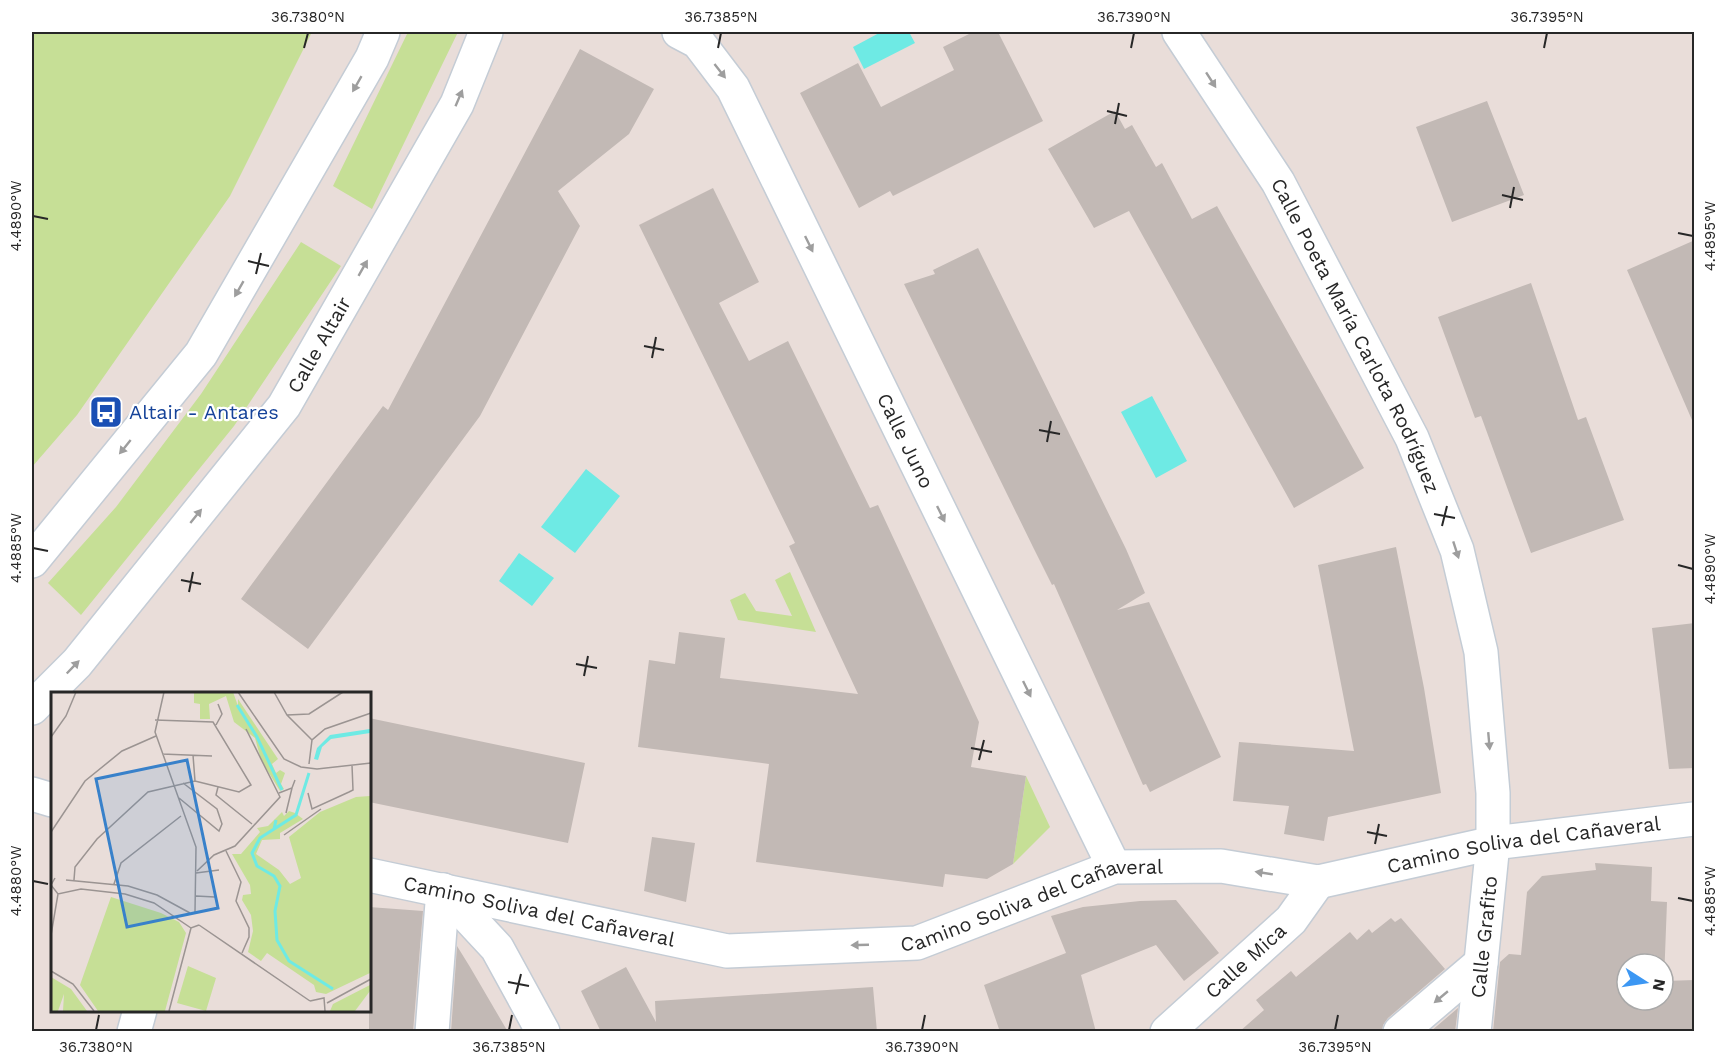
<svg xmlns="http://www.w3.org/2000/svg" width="1726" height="1063" font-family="'Work Sans',sans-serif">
  <rect width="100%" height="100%" fill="#e9ddd9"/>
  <path fill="#c6df96" d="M32,32H312L230,196L77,415L32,467Z
    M408,32H458L372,209L333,186Z
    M301,242L341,266L234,426L81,615L48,583L116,507L201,394Z
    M790,572L816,632L738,620L730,600L745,593L756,611L792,616L775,580Z
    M1026,776L1050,827L1013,864Z"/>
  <path fill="#6eeae4" d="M881,32H909L915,43L864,69L853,47Z
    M1152,396L1187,461L1156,478L1121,412Z
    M586,469L620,496L575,553L541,527Z
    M519,553L554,578L532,606L499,581Z"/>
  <path fill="#c2b9b5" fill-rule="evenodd" d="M973,32H998L1043,121L893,196L890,191L859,208L800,93L858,63L881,107L954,70L943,47Z
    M580,49L654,89L629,134L558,191L580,226L480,416L308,649L241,599L383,406L388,410Z
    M1487,101L1524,195L1452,222L1416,127Z
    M1115,111L1125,129L1132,125L1156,167L1162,163L1192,219L1217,206L1364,468L1294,508L1129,211L1094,228L1048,149Z
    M713,188L759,282L719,303L749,361L788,341L870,508L878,505L979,722L971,767L1026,776L1013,864L987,879L945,874L943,887L756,862L769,764L638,747L649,660L675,664L679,632L725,638L720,678L858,694L789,546L795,543L639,225Z
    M1695,240V427L1627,270Z
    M978,248L1126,549L1145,593L1117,610L1149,602L1221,757L1150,792L1146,784L1143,785L1054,584L1052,585L1033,547L904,284L935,274L933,270Z
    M1531,283L1578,420L1586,417L1624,520L1531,553L1481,416L1475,418L1438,317Z
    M1396,547L1424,688L1441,793L1328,817L1324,841L1284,834L1289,806L1233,801L1239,742L1354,751L1318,565Z
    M1695,623V768L1669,769L1652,628Z
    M369,718L585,763L568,843L369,802Z
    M652,837L695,843L686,902L644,891Z
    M1595,863L1652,867L1651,901L1667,902L1664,981L1695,980V1032H1493L1500,962L1509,954L1521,955L1527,892L1542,876L1596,870ZM1627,964H1663V1000H1627Z
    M1176,900L1219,953L1184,981L1156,945L1081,975L1096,1032H1000L984,985L1066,953L1051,916L1083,907L1140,901Z
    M369,907L423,911L413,1032H369Z
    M1391,918L1395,922L1401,918L1445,969L1388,1018L1383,1025L1382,1032H1239L1264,1010L1256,1000L1291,971L1296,977L1350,932L1357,940L1369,929L1372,933Z
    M457,946L470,967L508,1032H451Z
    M626,967L656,1022L655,1001L873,987L877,1032H601L581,991Z
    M1458,1008L1455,1032H1430Z"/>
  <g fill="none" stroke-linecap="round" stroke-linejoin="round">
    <g stroke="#c4ccd5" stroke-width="36">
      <g id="minor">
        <path id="s1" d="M679,32L698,42L733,88L1114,867"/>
        <path id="s2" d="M1179,32L1278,182L1412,438L1457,550L1481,652L1493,793V843L1474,1032"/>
        <path d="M32,561L201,354L372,58L383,32"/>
        <path id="s3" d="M32,708L77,663L284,406L457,104L486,32"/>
        <path d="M32,794L52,800"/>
        <path id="s4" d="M369,875L727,951L917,943L1114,867L1221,866L1318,882L1493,843L1694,819"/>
        <path d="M443,890L497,948L543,1032"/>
        <path d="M134,1032L140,1010"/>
        <path d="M432,1032L443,890"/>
        <path id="s5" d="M1167,1032L1291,920L1318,882"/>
        <path d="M1400,1032L1481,963"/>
      </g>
    </g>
    <use href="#minor" stroke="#fff" stroke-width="33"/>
  </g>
  <defs><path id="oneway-solid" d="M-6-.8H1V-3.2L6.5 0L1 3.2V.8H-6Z" transform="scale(1.5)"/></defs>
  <g fill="#9e9e9e">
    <use href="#oneway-solid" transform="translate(720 71) rotate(52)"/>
    <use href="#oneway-solid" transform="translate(1211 80) rotate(57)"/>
    <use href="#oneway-solid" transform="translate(357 84) rotate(120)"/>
    <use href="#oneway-solid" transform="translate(459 98) rotate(-67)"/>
    <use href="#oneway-solid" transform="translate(809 244) rotate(64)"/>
    <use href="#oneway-solid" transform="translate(363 268) rotate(-60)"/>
    <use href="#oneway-solid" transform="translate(239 289) rotate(120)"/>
    <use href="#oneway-solid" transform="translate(125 447) rotate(129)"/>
    <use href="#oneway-solid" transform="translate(941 514) rotate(64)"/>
    <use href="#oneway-solid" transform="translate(196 516) rotate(-51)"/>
    <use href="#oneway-solid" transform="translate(1456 550) rotate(72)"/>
    <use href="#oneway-solid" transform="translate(73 667) rotate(-46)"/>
    <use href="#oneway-solid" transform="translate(1027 689) rotate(64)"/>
    <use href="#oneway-solid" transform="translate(1489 741) rotate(85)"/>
    <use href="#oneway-solid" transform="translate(1264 873) rotate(-171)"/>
    <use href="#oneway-solid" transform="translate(860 945) rotate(178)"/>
    <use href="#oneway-solid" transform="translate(1441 997) rotate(140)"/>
  </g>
  <path fill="none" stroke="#272727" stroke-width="2" d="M304,48L308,33M718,48L721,33M1131,48L1134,33M1544,48L1547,33M1107,111L1127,116M1115,124L1119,103M1502,195L1523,200M1510,208L1514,187M33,216L48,219M1678,233L1693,236M248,261L269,266M256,274L261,253M644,346L664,350M652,358L656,337M1039,430L1060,434M1047,442L1051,421M1434,514L1455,518M1442,526L1447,506M33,548L48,551M1678,565L1693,569M181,580L201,584M189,592L193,572M576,664L597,668M584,676L588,656M971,748L992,752M979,760L984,740M1367,832L1387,836M1375,844L1379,824M33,881L48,884M1678,898L1693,901M508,982L529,986M516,994L521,974M96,1030L99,1015M509,1030L512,1015M922,1030L925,1015M1335,1030L1338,1015"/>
  <defs>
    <g id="bus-square" transform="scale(1.725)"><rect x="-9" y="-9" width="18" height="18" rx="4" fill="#1a4fb4" stroke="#fff"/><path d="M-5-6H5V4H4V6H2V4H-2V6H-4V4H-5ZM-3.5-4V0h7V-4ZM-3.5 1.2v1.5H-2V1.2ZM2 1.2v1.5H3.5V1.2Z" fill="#fff"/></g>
  </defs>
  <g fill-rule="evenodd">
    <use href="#bus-square" x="106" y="412"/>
  </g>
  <g text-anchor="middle" stroke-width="4.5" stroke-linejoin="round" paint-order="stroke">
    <g font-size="20" fill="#272727" stroke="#fff">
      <text dy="7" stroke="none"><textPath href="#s2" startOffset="352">Calle Poeta María Carlota Rodríguez</textPath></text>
      <text dy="7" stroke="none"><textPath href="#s3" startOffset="464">Calle Altair</textPath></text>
      <text dy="7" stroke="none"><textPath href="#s1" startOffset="472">Calle Juno</textPath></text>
      <text dy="7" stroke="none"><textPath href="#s4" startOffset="1182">Camino Soliva del Cañaveral</textPath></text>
      <text dy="7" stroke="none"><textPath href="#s4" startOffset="678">Camino Soliva del Cañaveral</textPath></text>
      <text dy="7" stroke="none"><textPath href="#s4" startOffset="174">Camino Soliva del Cañaveral</textPath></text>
      <text transform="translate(1484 937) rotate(-84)" y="7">Calle Grafito</text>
      <text dy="7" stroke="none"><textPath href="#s5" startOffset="106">Calle Mica</textPath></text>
    </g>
    <g font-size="20" fill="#164399" stroke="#fff" text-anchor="start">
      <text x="129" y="419">Altair - Antares</text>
    </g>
  </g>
  <g transform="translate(51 692)">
    <rect width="320" height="320" fill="#e9ddd9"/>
    <path d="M182,0L187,14V7L227,67L221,72L225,81L229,78L234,81L230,92L233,97L229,99L210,68L204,46L183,30L175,4L158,12L159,27H149V12L143,11V1ZM319,104V281L275,302L265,300L263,293L216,261L210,269L197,260L202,239L200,223L191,208L192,203L200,202L199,193L181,162H190L209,140L206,136L217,134L231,120L233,124L238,119L244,121L252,127L229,141V147L211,148L205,162L228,178L239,192L250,186L238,145L269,120L305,105ZM60,205L110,221L128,230L135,241L114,319H47L29,293ZM137,274L165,286L155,319L126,311ZM0,285L20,297L36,319H12L13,302L7,319H0ZM319,293V299L304,319H279L282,312Z" fill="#c6df96"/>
    <path d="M319,37V41L280,47L271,55L267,68L263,67L266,56L279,43Z" fill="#6eeae4"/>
    <path fill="none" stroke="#6eeae4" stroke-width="3" d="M186,13L206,45L231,98M225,128L223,137L245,123L258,81M223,137L209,146L201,161L206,174L223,184L229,194L224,219L226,248L238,269L282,297"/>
    <path fill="none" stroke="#9b9492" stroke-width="1.5" d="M113,0L104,40L145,155L144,220M187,0L233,67L250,75L266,77L320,71M223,0L236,23L261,48M236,23L258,22L292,0M165,33L171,22L167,12M0,45L15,24L25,0M111,62L161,64M142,63L144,89M258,72L261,48L274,37L320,21M167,95L165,103L201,132M228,101L241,96L244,88M257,101L261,117L298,100L302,98L301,73M128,106L168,139L171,132L166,117L132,91M235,121L241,96M0,140L34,89L71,59L105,44M233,143L270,117M175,159L190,190L185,209L198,236V245L191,261M146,179L163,163L184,154L229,105L195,37M145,181L168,178M4,186L0,193L7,202L30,197L74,202L103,211L140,236L148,233M15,188L77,194L106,203L139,221M23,188L24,175L46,147L97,100L144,89L188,100L200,93L162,30L104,28M63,192L70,171L130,124M145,204L164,205M148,233L259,309M0,243L7,202M0,279L22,292L43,319M259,309L273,306L274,319M276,311L320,287M118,319L140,236"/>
    <path fill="#3881ca" fill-opacity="0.15" stroke="#3881ca" stroke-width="3" d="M136,68L167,216L76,235L45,87Z"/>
    <rect width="320" height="320" fill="none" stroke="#272727" stroke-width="3"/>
  </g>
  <rect width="1726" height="1063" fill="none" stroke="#ffffff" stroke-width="66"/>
  <g transform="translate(1645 982) rotate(102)"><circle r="28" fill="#ffffff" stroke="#a9a9a9" stroke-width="1.5"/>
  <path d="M0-4.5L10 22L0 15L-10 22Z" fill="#3c97f3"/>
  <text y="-9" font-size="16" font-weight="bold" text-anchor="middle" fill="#272727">N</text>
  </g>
  <rect x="33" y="33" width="1660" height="997" fill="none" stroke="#272727" stroke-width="2"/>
  <g font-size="15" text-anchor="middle" fill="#272727">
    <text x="308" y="22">36.7380°N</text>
    <text x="721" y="22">36.7385°N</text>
    <text x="1134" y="22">36.7390°N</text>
    <text x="1547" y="22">36.7395°N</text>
    <text transform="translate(16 216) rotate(-90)" y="5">4.4890°W</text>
    <text transform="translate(1710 236) rotate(-90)" y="5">4.4895°W</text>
    <text transform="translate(16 548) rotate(-90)" y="5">4.4885°W</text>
    <text transform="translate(1710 569) rotate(-90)" y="5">4.4890°W</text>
    <text transform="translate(16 881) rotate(-90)" y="5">4.4880°W</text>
    <text transform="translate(1710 901) rotate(-90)" y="5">4.4885°W</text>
    <text x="96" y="1052">36.7380°N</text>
    <text x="509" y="1052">36.7385°N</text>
    <text x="922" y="1052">36.7390°N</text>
    <text x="1335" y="1052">36.7395°N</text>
  </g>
</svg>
